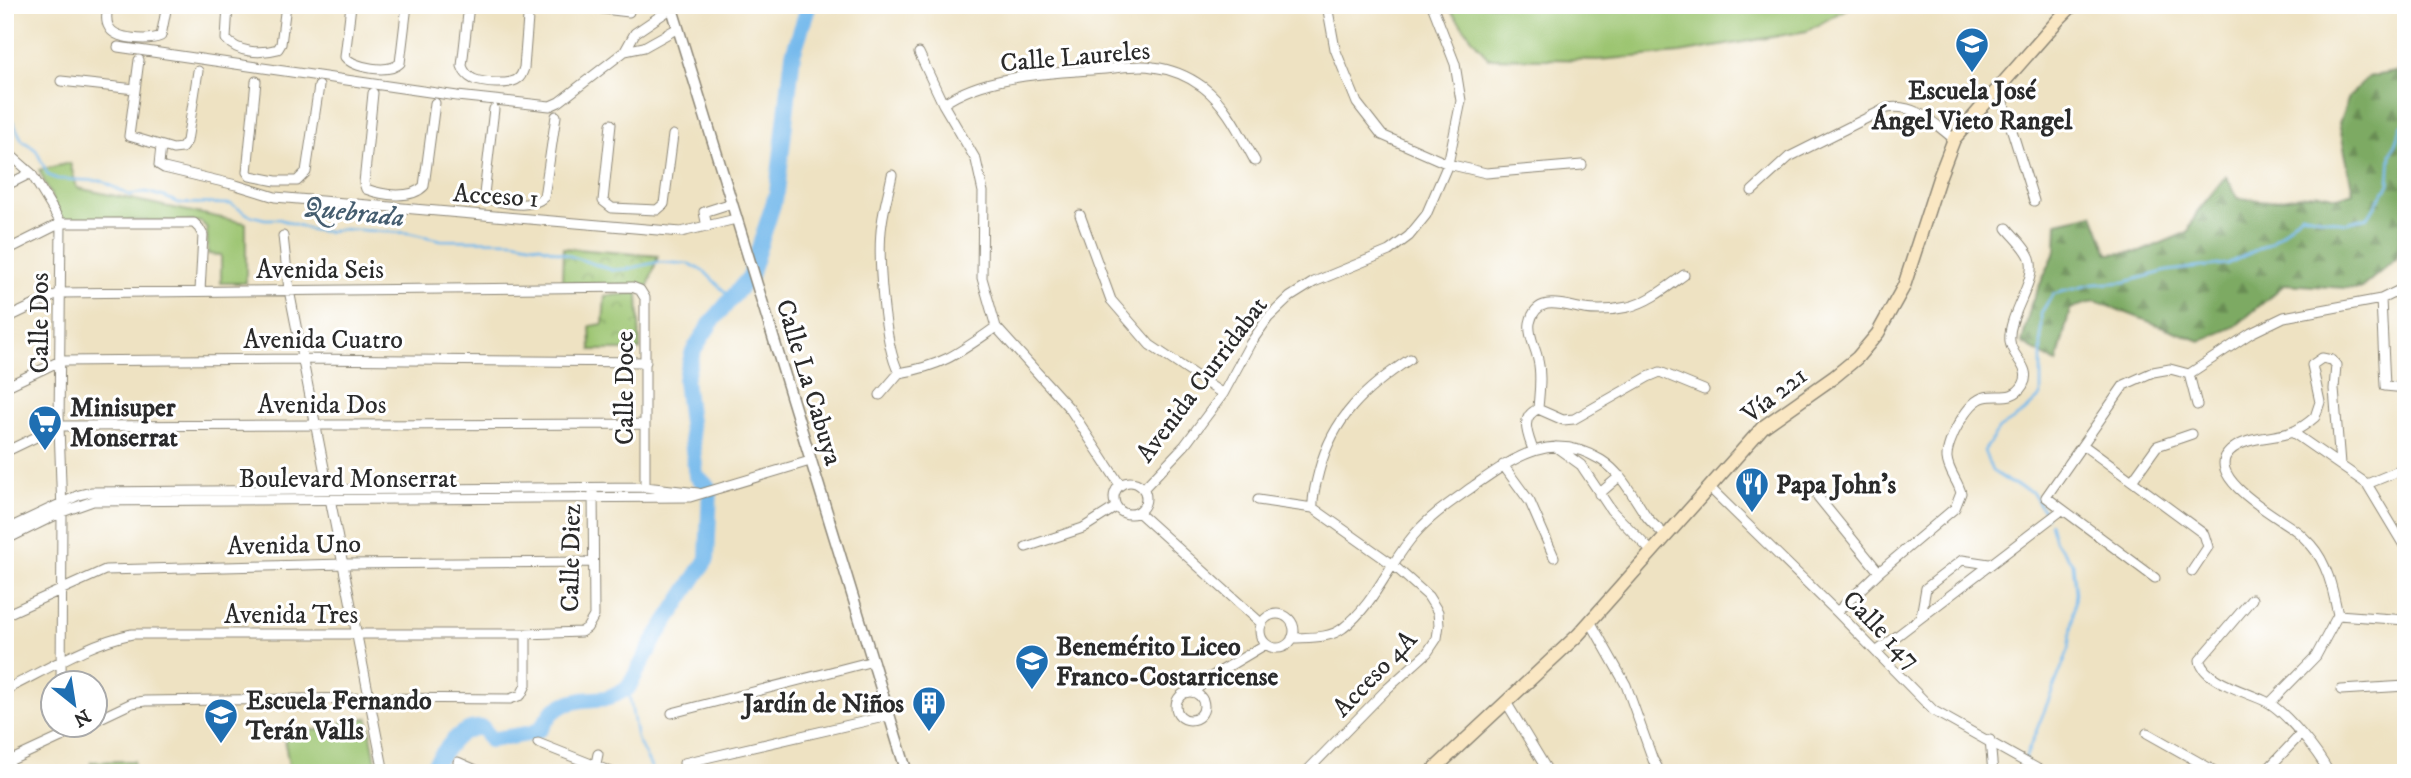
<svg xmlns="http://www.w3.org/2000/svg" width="2411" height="778" font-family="'IM FELL DW Pica',serif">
  <defs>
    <pattern id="forest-firs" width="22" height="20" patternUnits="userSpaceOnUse" patternTransform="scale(1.75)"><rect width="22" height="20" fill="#7daa63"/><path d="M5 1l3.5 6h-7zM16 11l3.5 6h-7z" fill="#678b52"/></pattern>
    <pattern id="park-crowns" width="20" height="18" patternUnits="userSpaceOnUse" patternTransform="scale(1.75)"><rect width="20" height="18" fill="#9cc571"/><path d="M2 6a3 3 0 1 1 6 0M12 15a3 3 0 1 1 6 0" fill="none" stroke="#7fa05d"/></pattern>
  </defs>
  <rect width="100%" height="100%" fill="#fff"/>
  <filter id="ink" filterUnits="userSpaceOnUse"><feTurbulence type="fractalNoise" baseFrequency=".0143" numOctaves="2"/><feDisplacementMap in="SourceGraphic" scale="14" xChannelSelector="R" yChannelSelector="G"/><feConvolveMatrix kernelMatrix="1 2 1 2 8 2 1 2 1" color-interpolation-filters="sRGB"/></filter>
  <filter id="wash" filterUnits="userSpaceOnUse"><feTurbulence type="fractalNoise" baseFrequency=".00686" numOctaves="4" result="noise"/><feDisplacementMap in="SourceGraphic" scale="28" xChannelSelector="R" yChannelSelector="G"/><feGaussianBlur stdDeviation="1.57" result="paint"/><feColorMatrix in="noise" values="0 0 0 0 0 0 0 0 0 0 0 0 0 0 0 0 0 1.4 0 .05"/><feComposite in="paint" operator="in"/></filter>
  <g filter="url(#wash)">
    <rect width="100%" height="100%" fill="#eee2c2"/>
    <path fill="#9cc571" stroke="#64784e" stroke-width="2" d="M1446,5H1853L1807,31L1680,53L1598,60L1488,58Z
      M70,163L77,188L246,223V283H221V255L208,254L207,228L201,222L62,219L39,170Z
      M368,718L376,762L369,767L371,773H290L283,730H342L341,722Z
      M134,761V773H90L91,762Z"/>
    <path fill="url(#forest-firs)" stroke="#546a47" stroke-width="2" d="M2406,70V199L2397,258L2360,289L2285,284L2236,326L2200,341L2095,301L2070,309L2057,363L2022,343L2031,304L2056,250L2057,222L2093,214L2108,254L2140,252L2188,232L2197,212L2226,176L2238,198L2270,201L2318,193L2338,197L2353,192L2339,123L2349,97L2368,77Z"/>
    <path fill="url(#park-crowns)" stroke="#64784e" stroke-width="2" d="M563,248L658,256L648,287L562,282Z
      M638,293L640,350H591L590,326L603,324L605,296Z"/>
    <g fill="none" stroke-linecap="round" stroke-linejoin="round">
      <path stroke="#76baec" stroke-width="2.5" d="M5,106L22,140L36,150L48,175L57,179L102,181L129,195L146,192L165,197L178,203L231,204L249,215L265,219H279L312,230L328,232L343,229L409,233L441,240L514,241L540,246L612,270L627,269L658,262L690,264L706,273L731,298
        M2047,517L2032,492L2009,482L1992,471L1984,451L1999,429L2022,414L2041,396V313L2053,294L2094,284L2125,282L2167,271L2227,264L2271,243L2301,214L2345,223L2368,217L2389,184L2391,155L2402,125L2406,122
        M628,688L637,739L654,773
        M2025,759L2069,649L2076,593L2073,564L2055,541L2050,523"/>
      <path stroke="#76baec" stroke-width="16" d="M428,773C443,755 457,724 483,728L490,740L533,733L541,728L552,712L565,704L582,700L608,698L628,688L655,639L707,559L710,489L696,475L685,380L693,351L711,323L750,276L777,192L793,54L809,5"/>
    </g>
  </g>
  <g filter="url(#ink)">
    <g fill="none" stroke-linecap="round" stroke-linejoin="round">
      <g stroke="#8c8676" stroke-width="11">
        <path id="minor" d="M108,5C107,12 105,21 109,27C115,40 149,41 161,36L167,5
          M228,5L226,39C238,53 260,54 278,49L281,44L286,5
          M351,5L345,57C354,68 389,74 400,63L407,5
          M469,5L462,66C464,72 467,76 473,79C483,83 510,86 519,78C522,75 522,73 524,68L529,5
          M571,5L629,12
          M1327,5L1335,49L1357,103L1382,135L1448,164L1486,173L1582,165
          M118,47L457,96L550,106L559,102L616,58L625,51L635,33L672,8
          M625,51L644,47L678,28
          M919,53L943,104L976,160L983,192L982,278L996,327L1070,409L1120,485
          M139,60L129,136L173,149L182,148L187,141L198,71
          M61,81L135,89
          M256,81L247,172L250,176L276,181H297L306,172L319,86
          M1999,89L2034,201
          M373,93L364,183L366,189C382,195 411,200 424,186L435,103
          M943,104C985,74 1054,73 1105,69C1120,68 1138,64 1153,67C1171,69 1188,76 1203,87C1227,105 1241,136 1255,161
          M494,109L484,194L487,199C504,202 530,210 544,197L556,116
          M611,124L603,201L612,208L657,210L664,204L673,135
          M161,146L159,165L164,168L236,185L275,197L681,232L736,219
          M5,150L31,173L61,223L59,426L62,512L61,684
          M892,175C889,191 884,207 882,223C877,255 884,345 899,373
          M5,186L31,173
          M1752,191L1789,157L1887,108C1915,103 1934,123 1954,139
          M1080,215L1111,300L1150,345L1223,394
          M707,227L704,212L732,203
          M283,236L289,290L384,773
          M5,251L61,223H194L199,228L203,235L200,291
          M2381,299L2385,386L2406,388
          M5,319L60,293L632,287L640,290L645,298V487
          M5,387L60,361L302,359L646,362
          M880,395L899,373C943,366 960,352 996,327
          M2197,405L2189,374L2251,333L2284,317L2381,299L2406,287
          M1538,409C1539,393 1542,376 1538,360C1536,348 1528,336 1530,323C1536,293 1565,306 1584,309C1598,311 1614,310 1628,307C1649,302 1666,288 1684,275
          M2292,432L2367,484L2406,549
          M2083,445L2204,534L2208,547L2192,571
          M1556,447L1581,465L1611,510L1652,552
          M1533,450C1528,435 1519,417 1538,409L1563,420L1574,419L1648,377L1660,372L1704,390
          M5,452L59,426L645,424
          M1503,465L1530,502L1554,557
          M2132,481L2157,446L2192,434
          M1114 498a16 16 0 1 1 32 0a16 16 0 1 1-32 0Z
          M2367,484L2406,468
          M1709,487L1837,612L1934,711L2045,773
          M1143,489L1185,445L1223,394L1250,344L1268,318L1290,297L1314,282L1389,251L1409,236L1426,215L1448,164L1461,101L1455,64L1432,5
          M1599,494L1620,476
          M1818,497L1879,572
          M1258,500L1313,508L1392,564L1428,596L1438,612L1439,625L1437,638L1427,653L1387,689L1305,773
          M1313,508C1312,495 1316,484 1319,471C1333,417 1366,388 1410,359
          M1138,512L1261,623
          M5,530L79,495L91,492L645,487L698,493
          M5,540L62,512L93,501L690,497L810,461
          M1026,547L1083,528L1116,507
          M2155,578L2046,497L2124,385L2153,372L2170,369L2189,374
          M2252,599L2200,660C2202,681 2250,693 2267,702C2286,712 2319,753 2329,773
          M1837,612L1879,572L1955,508L1961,493C1958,481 1948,471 1947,458C1946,442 1968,400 1985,397C2000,394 2013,401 2023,385C2033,368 2011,357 2010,341C2007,315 2038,281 2030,258C2026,247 2014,237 2007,228
          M1260 631a17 17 0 1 1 34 0a17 17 0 1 1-34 0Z
          M5,615L105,570L344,564L593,562
          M2338,615C2333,591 2328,564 2311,545C2306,540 2301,534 2295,530C2281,519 2202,477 2230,451C2246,436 2273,439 2292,432C2300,429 2308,423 2315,417L2320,402L2312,365L2322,358L2332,360L2336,365L2334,389L2340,464
          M1921,616L1926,588L1962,560L1989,564
          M1590,621L1626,685L1653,760L1661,773
          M1292,638C1310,637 1329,639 1343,628C1374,605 1389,564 1414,535C1432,514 1453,501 1475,485C1515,457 1552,430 1601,460C1622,473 1633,497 1647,517C1652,524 1660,530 1666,536
          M1876,652L2062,510
          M5,690C46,670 88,643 132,634H526L581,632L587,628L594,616L593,488
          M2341,690L2406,686
          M1176 706a14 14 0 1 1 28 0a14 14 0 1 1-28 0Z
          M1194,692L1209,678L1266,644
          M1506,702L1549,773
          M2270,703L2316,656L2338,615L2406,620
          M672,713L873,661
          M94,721L132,703L145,701L370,698L510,699L521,695L526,685V634
          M62,726V737
          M2147,733L2218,773
          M1990,740L1993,773
          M538,743L614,773
          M458,762L483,773
          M5,763L85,726
          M684,763L888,716
          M594,773L598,754
          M2264,773L2301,734
          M2393,773L2406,768"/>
      </g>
      <g stroke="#8c8676" stroke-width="13">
        <path id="tertiary" d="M671,5L907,773"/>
      </g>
      <g stroke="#8c8676" stroke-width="15">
        <path id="secondary" d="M1430,773L1578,635L1763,427L1834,377L1857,358L1878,333L1904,286L1939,178L1954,139L2059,19L2073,5"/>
      </g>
      <use href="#minor" stroke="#fff" stroke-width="9"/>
      <use href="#tertiary" stroke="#fff" stroke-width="10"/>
      <use href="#secondary" stroke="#fae7c3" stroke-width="12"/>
    </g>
  </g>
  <defs>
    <g id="school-pin" transform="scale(1.75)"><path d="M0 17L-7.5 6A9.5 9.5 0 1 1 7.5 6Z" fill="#1f6fb2" stroke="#fff"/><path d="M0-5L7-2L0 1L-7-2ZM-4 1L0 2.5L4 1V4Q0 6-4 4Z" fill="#fff"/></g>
    <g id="supermarket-pin" transform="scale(1.75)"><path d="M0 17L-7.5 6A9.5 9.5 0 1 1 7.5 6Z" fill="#1f6fb2" stroke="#fff"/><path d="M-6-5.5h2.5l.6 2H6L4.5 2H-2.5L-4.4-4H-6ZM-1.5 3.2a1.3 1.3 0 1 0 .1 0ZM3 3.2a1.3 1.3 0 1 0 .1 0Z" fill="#fff"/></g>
    <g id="restaurant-pin" transform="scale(1.75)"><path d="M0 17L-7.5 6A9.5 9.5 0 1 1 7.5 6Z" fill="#1f6fb2" stroke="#fff"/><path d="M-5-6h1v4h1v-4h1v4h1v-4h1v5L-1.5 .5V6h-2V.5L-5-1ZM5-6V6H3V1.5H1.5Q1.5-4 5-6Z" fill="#fff"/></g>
    <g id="building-pin" transform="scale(1.75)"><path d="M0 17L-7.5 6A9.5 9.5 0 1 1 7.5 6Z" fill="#1f6fb2" stroke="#fff"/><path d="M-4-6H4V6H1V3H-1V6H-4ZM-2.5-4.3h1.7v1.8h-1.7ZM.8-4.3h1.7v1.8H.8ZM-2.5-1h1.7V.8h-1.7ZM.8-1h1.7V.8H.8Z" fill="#fff"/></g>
  </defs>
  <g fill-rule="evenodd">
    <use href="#school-pin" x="1972" y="44"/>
    <use href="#supermarket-pin" x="45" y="422"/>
    <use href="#restaurant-pin" x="1752" y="484"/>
    <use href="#school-pin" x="1032" y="661"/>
    <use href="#building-pin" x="929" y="703"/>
    <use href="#school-pin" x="221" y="715"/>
  </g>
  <g text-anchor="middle" stroke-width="6" stroke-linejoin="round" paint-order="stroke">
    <g font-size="26" fill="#2b2b2b" stroke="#fff">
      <text transform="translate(1075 56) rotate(-5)" y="9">Calle Laureles</text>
      <text transform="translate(496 195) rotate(4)" y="9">Acceso 1</text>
      <text x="320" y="278">Avenida Seis</text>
      <text transform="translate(39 323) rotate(-90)" y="9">Calle Dos</text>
      <text x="323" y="348">Avenida Cuatro</text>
      <text transform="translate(1201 379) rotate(-53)" y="9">Avenida Curridabat</text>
      <text transform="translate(810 382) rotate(73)" y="9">Calle La Cabuya</text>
      <text transform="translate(624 388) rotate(-90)" y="9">Calle Doce</text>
      <text transform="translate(1774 394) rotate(-38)" y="9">Vía 221</text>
      <text x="322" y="413">Avenida Dos</text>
      <text x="348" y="487">Boulevard Monserrat</text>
      <text transform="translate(294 544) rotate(-1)" y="9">Avenida Uno</text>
      <text transform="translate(570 558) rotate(-89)" y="9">Calle Diez</text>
      <text x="291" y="623">Avenida Tres</text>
      <text transform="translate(1882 629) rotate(45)" y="9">Calle 147</text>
      <text transform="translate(1374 673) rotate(-46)" y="9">Acceso 4A</text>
    </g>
    <g font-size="26" font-weight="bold" fill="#2b2b2b" stroke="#fff" text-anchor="start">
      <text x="1972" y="99" text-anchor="middle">Escuela José<tspan x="1972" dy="30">Ángel Vieto Rangel</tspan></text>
      <text x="70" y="416">Minisuper<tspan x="70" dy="30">Monserrat</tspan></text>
      <text x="1776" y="493">Papa John's</text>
      <text x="1056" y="655">Benemérito Liceo<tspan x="1056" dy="30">Franco-Costarricense</tspan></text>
      <text x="246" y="709">Escuela Fernando<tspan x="246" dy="30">Terán Valls</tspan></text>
      <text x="904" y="712" text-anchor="end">Jardín de Niños</text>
    </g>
    <g font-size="28" font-style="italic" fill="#455d6f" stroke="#fff">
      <text transform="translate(354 211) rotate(6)" y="10">Quebrada</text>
    </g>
  </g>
  <rect width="2411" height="778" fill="none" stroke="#fff" stroke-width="28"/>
  <g transform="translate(74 704) rotate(150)"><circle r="33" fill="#ffffff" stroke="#aaaaaa" stroke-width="2"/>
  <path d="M0-5L12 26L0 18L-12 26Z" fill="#1f6fb2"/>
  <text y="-10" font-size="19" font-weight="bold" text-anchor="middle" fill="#2b2b2b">N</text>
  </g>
</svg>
